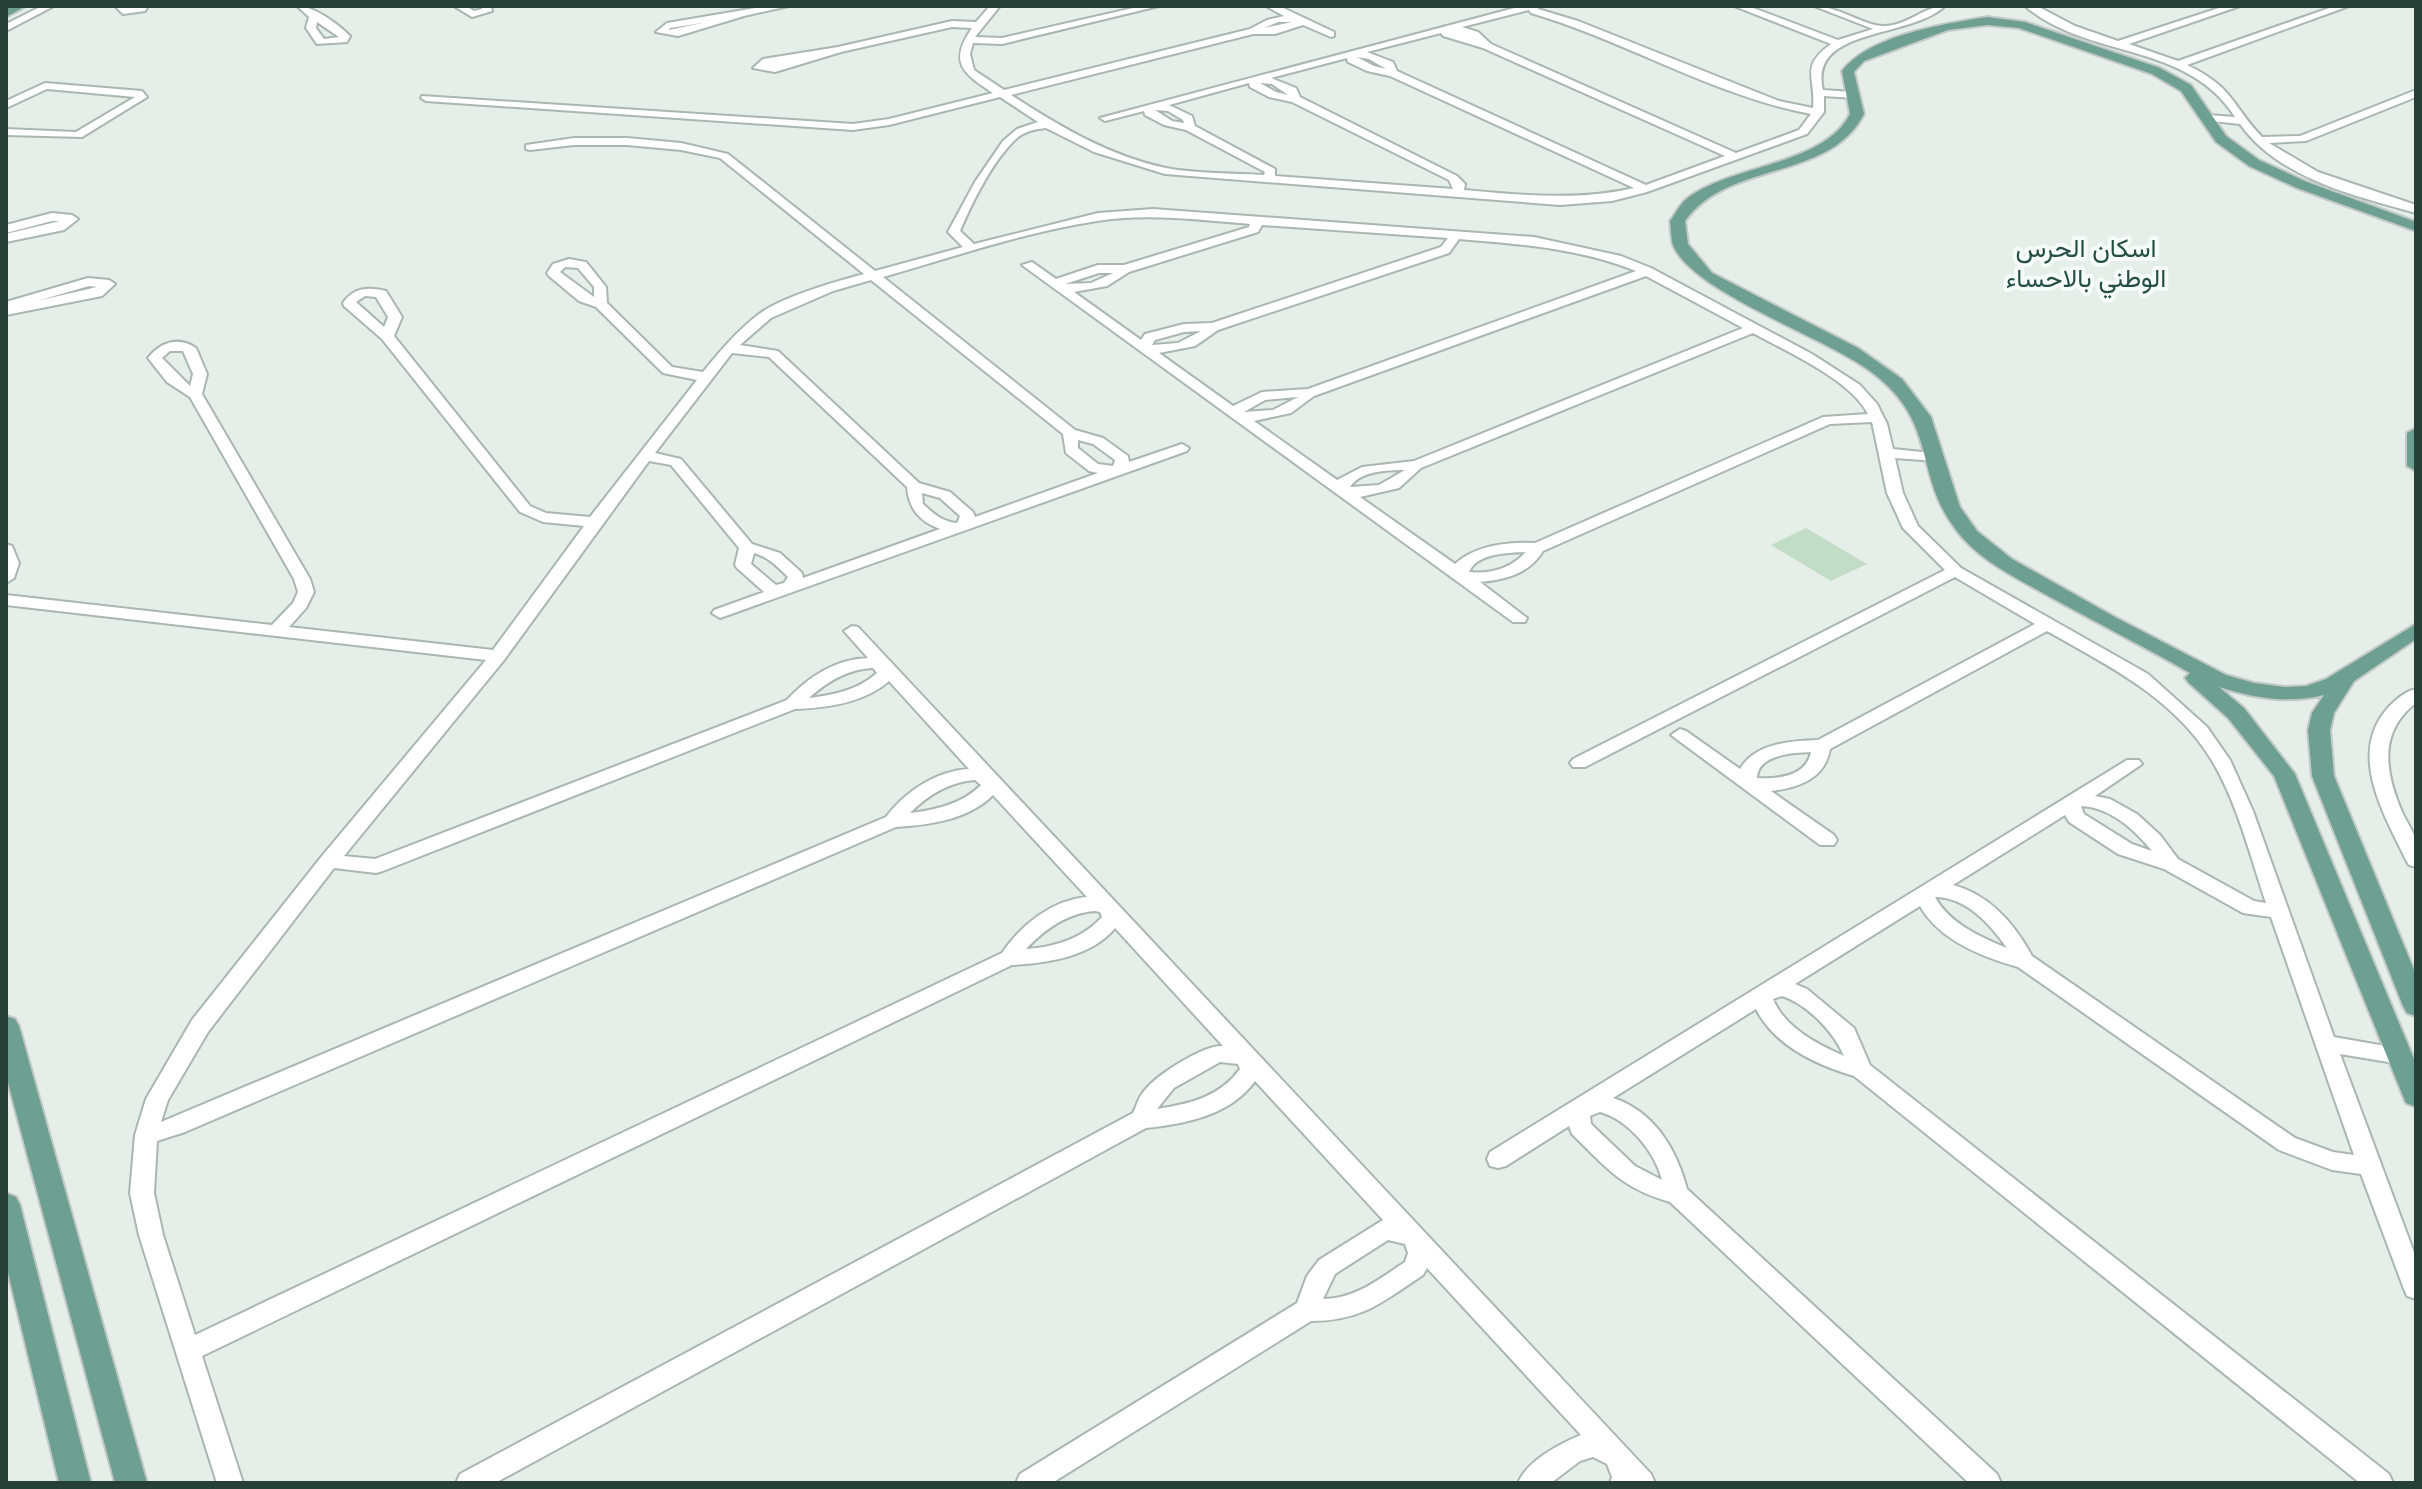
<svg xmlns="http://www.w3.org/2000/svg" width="2422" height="1489" font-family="Mulish,Vazirmatn,sans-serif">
  <rect width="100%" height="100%" fill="#e6eeea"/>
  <path fill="#c1ddc7" d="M1806,528L1867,564L1831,581L1771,545Z"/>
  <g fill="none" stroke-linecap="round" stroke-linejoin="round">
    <g stroke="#a9b6b1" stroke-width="4">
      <path id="minor" d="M42,6H54L6,31V24Z
        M115,6H148L145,11L123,14Z
        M297,6C314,6 338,24 350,36L347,42L317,44L306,28L309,17ZM317,22L339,37L324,39L316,28Z
        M454,6H466L474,11L482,9L481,6H491L492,11L472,17Z
        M767,6H789L744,16L678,36L656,32L667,23ZM702,23L669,30L670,28Z
        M990,6H1000L975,37L1002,38L1142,6H1159L1002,44L973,43L970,54L974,70L1004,90L1250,29L1267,20L1284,16L1266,6H1279L1334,32V36L1331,37L1303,25L1275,34H1253L1011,95C1059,126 1109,156 1166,168C1197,174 1232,173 1264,175L1265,172L1186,130L1164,125L1145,115L1144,111L1105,121L1100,118L1522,6H1538V9L1578,21L1779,101L1813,108C1816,77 1799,67 1831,44L1734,6H1748L1838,40L1873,29L1814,6C1839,6 1865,27 1886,26C1908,25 1925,6 1945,6C1910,39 1808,27 1823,90L1853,92L1858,95L1853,98L1824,96V112L1807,134L1647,192L1612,201L1560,205L1165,174L1094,152L1046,128C1036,129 1025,131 1017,138C992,161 973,201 960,231L974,244L1098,213L1153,209L1534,237L1621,256L1651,268L1812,354L1860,385L1877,404L1887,424L1893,449L1941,454L1943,457L1936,461L1895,458L1903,493L1918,526L1961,568L2148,674L2207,727L2230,760L2253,811L2334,1037L2408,1050L2411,1056L2408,1062L2400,1064L2340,1054L2416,1258V1299L2407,1296L2404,1289L2361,1174L2332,1170L2279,1150L2018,967C1982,957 1939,940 1920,906L1795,984L1807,989L1854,1028L1870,1065L2389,1474L2393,1483H2360L1854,1076C1816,1065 1774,1045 1756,1009L1613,1098C1654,1111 1677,1150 1687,1189L1997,1474L2001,1483H1969L1670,1202C1621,1188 1607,1168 1572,1134L1569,1126L1506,1166L1498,1168L1490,1166L1487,1159L1490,1152L2127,760H2139L2142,764L2095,796L2110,799L2137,814L2160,835L2178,859L2254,901L2266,903C2250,855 2237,802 2211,759C2173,697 2107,665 2047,631L1830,749C1825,779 1798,788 1771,791L1834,835L1837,840L1834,845H1820L1671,735L1680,729L1686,731L1740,769C1755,743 1790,741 1818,740L2035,624L1955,577L1585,767H1573L1570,763L1573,759L1945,570L1903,528L1887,493L1872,422L1830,424L1543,551C1529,574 1505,580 1480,582L1527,618L1525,622H1513L1022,265L1032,262L1056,279L1098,265H1124L1249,227L1250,224C1199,220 1148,213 1097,221C1025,232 953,257 883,277L1075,430L1103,438L1128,456L1129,462L1182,444L1189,448L1187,451L720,618L712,613L714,610L764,592L737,568L735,565L739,548L671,465L649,461L504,660L344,856L375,859L787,700C808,677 836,659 868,658L844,631L852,626L858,627L1651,1474L1655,1483H1610L1612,1477L1607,1464L1593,1457L1580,1461L1551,1483H1518C1527,1461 1559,1444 1581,1435L1427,1268L1423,1275C1382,1302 1362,1321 1311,1321L1052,1483H1016L1020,1474L1297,1303L1307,1276L1319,1260L1383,1220L1255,1081C1231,1115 1185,1124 1146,1128L495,1483H456L460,1474L1133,1113C1137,1105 1139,1096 1145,1090C1156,1075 1205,1044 1223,1046L1115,928C1091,957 1048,963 1012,965L202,1356L243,1483H217L139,1235L130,1193L135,1135L146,1099L192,1020L322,856L486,660L6,605V595L272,625L293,603L298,592L294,579L190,397L167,382L148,358C160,342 179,336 196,348L207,374L202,394L310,579L314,592L306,608L289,627L493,650L584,526L543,522L520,512L382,339L344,306L343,303C354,287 368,287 386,291L402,317L394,336L530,506L546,513L590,517L697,380L663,373L596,307L579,301L549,276L547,273L553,264L569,259L586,262L606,287L607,303L672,367L703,372C720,351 737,331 759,314C784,296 834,282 864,274L720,158L681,150L627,145H574L530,150L526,149V145L574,138H627L681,143L728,154L875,271L963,247L948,232L975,182L1003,141L1017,129L1038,122L1000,97L889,125L853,130L426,101L421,98L422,96L853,124L889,119L993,93C963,73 948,63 972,28L952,27L841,52L775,72L753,68L763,59L838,47L952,21L976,22ZM1529,10L1531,13C1626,41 1714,96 1811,114L1799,130L1736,153L1491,44L1478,32L1462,27ZM1278,22H1292L1264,28ZM1441,33L1443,36L1483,48L1725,156L1646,185L1397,71L1393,62L1367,52ZM1357,57L1369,59L1386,69L1374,66ZM1347,58L1348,62L1367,71L1390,76L1634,188C1578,201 1522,195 1464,190L1465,184L1457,176L1300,97L1296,88L1271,78ZM1249,83L1250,87L1269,97L1292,102L1449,180L1453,189L1275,176V169L1195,126L1192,116L1169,105ZM1260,83L1272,84L1288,95L1276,92ZM1155,110L1168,111L1183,120L1184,123L1172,121ZM1262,225L1448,238L1441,247L1212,323L1184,324L1145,334L1141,340L1074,292L1107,286L1129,272L1258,232ZM1459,239C1519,244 1579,248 1636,271L1308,389L1262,392L1233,406L1159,353L1195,346L1218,330L1449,253ZM565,267L578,268L594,287V297L560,272ZM1099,273H1113L1091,283L1065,284ZM1646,276L1743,328L1414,461L1362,467L1337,480L1254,421L1291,413L1314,396ZM871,280L1063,434L1066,453L1089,471L1098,473L975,517L973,512L950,492L919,483L778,351L740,345L771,318L833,291ZM365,296L376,297L388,317L384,327L356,302ZM1201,331L1178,343L1152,345L1155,340L1184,332ZM1753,333C1787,352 1850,379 1868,414L1823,417L1535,543C1507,542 1476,545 1455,564L1360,497L1399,488L1421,468ZM170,351H183L193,374L190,386L162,358ZM732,353L769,357L907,487C909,509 919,521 940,529L803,578L802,573L780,553L752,544L681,459L655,453ZM1298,397L1273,410L1244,412L1265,400ZM1078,440L1093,444L1115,460L1113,466L1098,464L1078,448ZM1405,470L1379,485L1350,487C1360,471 1387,470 1405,470ZM922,493L940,498L960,516L957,523C942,522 933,513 923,504ZM1526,552C1510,569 1491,574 1469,572C1477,553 1507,553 1526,552ZM754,553C768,557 777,566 788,577L784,583L776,585L751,564ZM873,668L877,673C858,690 834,695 809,698C828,681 848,669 873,668ZM889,681L969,769C936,771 906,791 886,817L161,1122L168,1100L208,1032L334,868L376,873L383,871L795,709C827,708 864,703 889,681ZM1811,752C1806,777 1778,779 1757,778C1758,754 1793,753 1811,752ZM975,780L981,785C962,804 936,810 910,813C928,795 949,782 975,780ZM993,795L1087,897C1052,900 1021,925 1002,953L195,1335L163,1235L154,1193L157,1141L185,1132L896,827C929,825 968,820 993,795ZM2081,806C2110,807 2135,830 2152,851L2132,844L2084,814ZM2065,815L2069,822L2118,854L2164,869L2243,913L2271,917L2354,1155L2333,1152L2295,1138L2032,956C2014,923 1990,895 1953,885ZM1935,897C1966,897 1990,924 2007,948C1980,937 1949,923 1935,897ZM1095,911L1100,912L1102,917C1082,939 1055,947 1026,949C1045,929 1067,913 1095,911ZM1782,996C1807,1004 1834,1032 1844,1056C1817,1044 1785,1028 1773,999ZM1220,1062L1238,1064L1240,1069C1220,1097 1189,1104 1157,1109L1174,1088ZM1600,1112C1629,1120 1655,1152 1662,1180L1635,1166L1591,1124L1590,1116ZM1388,1240L1405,1244L1408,1253L1405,1262C1379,1279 1355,1299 1323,1299L1335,1274Z
        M2025,6H2037L2075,26L2118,41L2225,6H2240L2129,44L2178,61L2335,6H2349L2187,65C2234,87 2232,106 2262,137L2300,136L2416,90V97L2306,141L2269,143L2318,172L2416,205V213C2355,196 2278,178 2240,124L2204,120L2203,118L2208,115L2235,117C2187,41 2088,60 2025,6Z
        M45,83L142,91L147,97L82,137L6,135V129L76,132L135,97L47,89L6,108V101Z
        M52,213L72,215L78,219L64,230L6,242V234L60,221H52L6,233V225Z
        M88,278L109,280L115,284L102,296L6,315V302ZM89,286L97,287L37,301Z
        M6,544L12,546L19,563L14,578L6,583Z
        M2416,689V703C2378,732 2385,772 2402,812C2406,821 2414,832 2416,841C2418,849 2416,859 2416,867L2409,865L2406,860C2385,816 2348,756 2386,710C2394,701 2405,691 2416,689Z"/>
    </g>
    <g stroke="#c2c9c7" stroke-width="4">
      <path id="major" d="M11,6H26L6,17V8Z
        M1987,17L2025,22L2160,68L2191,85L2226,136L2259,160L2307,182L2416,222V231L2297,188L2249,166L2216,142L2181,91L2152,74L2019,28L1987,25L1948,30L1864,61L1854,72L1864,114C1829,182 1728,160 1685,221L1688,244L1712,273L1858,348L1902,379L1931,417L1960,507L1977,531L2012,559L2113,616L2226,675L2254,683L2285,687L2306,686L2326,679L2416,624V639L2354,681L2334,713L2330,730L2334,776L2416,975V1016L2407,1013L2403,1006L2312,776L2308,730L2312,713L2324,695C2288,704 2254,698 2219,687L2244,708L2295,774L2416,1064V1107L2406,1103L2403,1096L2274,776L2228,718L2189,683L2185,678L2190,673C2145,647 2097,623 2052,598C2017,578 1978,561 1954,527C1913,471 1939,422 1870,371C1825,337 1692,292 1673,245C1671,238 1671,228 1670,221C1676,213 1681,202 1689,197C1735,164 1824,165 1850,114L1842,71C1870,35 1943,24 1987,17Z
        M2416,428V471L2407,466V433Z
        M6,1016L15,1019L19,1026L147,1483H115L6,1075Z
        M6,1193L16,1197L20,1205L91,1483H59L6,1264Z"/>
    </g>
    <use href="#minor" fill="#fff" fill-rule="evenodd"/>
    <use href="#major" fill="#6ea091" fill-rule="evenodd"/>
  </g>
  <g text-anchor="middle" stroke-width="8" stroke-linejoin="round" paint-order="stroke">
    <g font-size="26" fill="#235043" stroke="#f6faf8">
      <text x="2086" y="257">اسكان الحرس<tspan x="2086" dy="30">الوطني بالاحساء</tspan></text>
    </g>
  </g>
  <rect width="2422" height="1489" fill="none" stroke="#263f37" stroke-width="16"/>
</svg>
